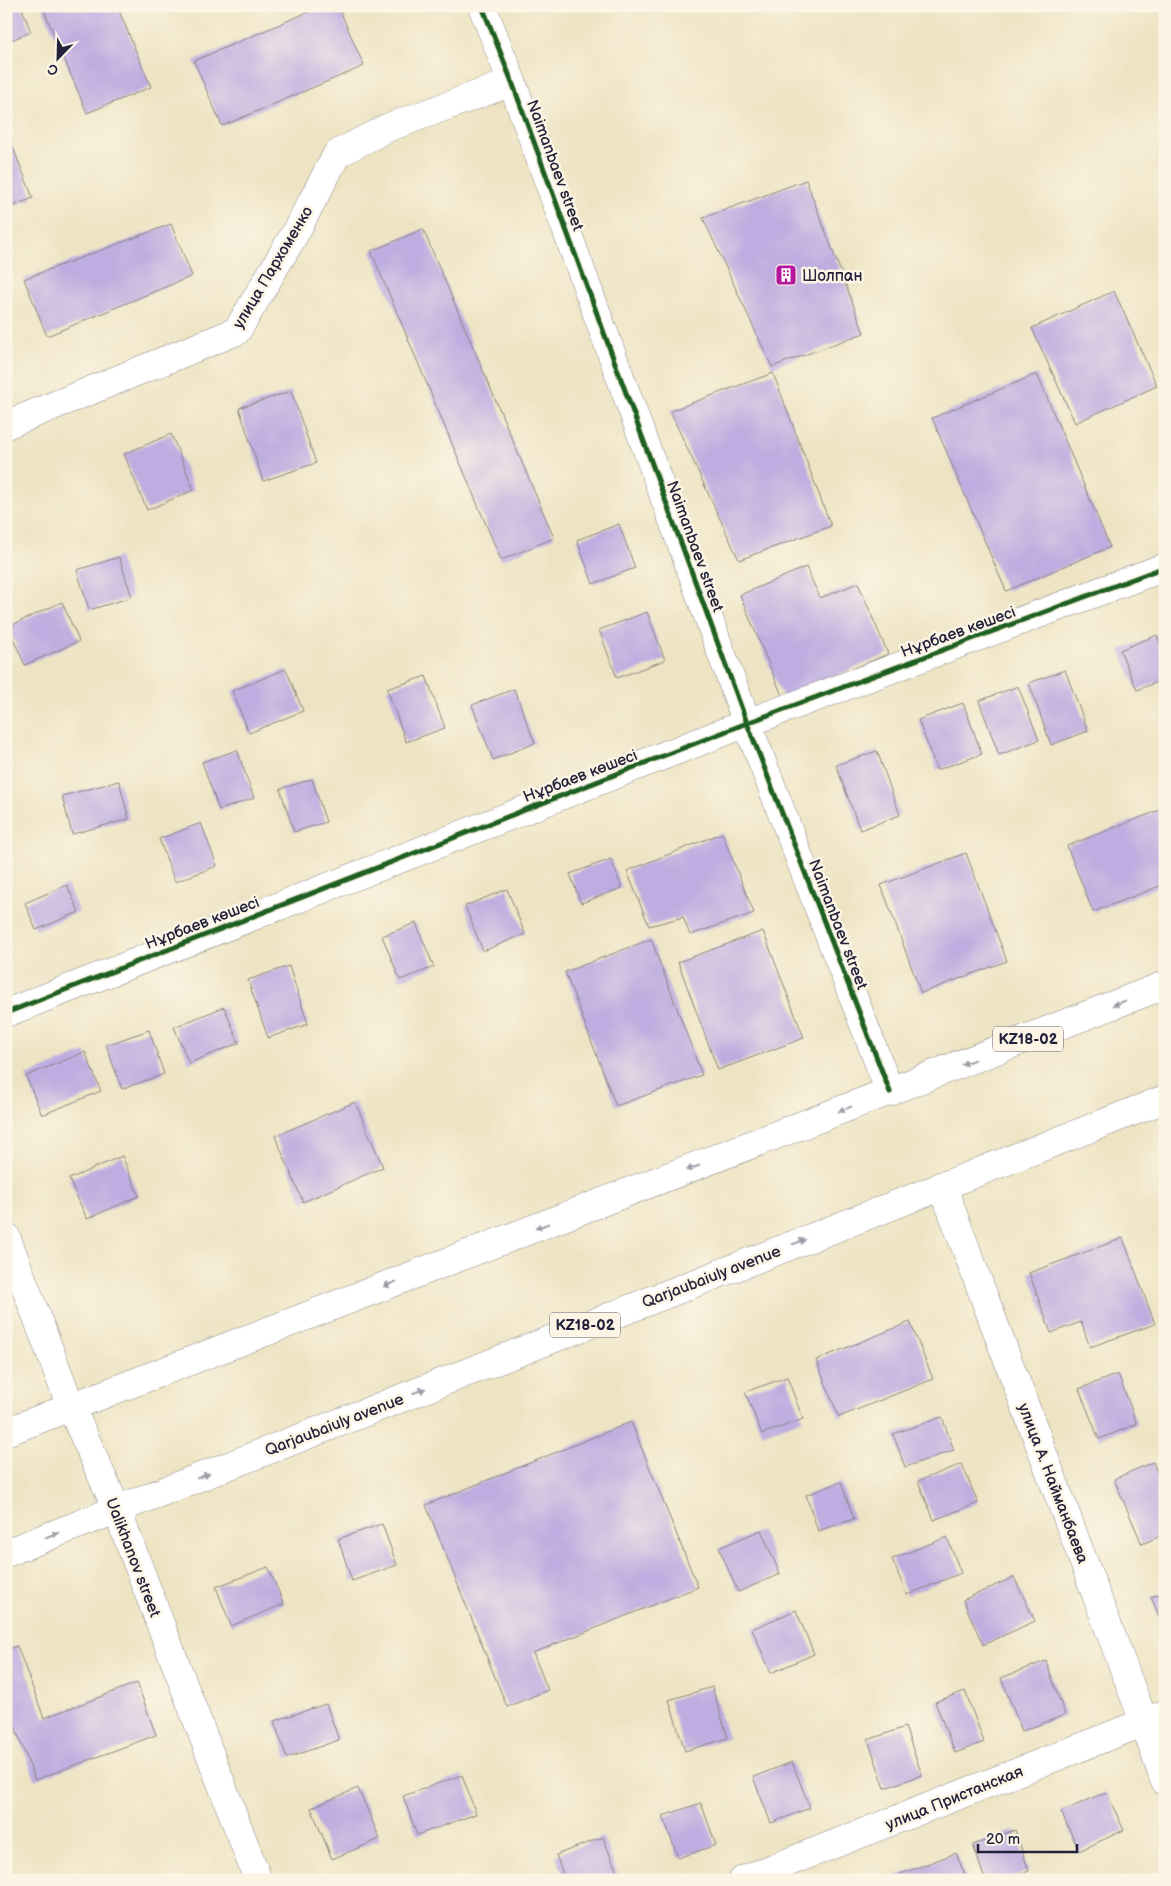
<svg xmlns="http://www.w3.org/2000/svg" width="1171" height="1886" font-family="'Balsamiq Sans',sans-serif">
  <rect width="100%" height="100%" fill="#fcf5e5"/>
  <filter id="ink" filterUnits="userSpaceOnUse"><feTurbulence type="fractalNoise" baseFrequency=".02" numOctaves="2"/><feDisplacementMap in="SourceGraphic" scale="10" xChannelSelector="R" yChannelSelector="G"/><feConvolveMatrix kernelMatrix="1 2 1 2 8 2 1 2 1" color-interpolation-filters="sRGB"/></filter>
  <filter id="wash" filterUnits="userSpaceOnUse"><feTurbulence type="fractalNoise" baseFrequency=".0096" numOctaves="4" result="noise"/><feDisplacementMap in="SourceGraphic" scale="20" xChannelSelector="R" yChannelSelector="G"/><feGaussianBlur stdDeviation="1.12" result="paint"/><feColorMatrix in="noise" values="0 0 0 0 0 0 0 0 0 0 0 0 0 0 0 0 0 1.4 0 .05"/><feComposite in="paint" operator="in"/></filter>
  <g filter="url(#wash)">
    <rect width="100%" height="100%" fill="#eee4c4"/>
    <g id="blocks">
      <path fill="#beade0" d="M6,6H21L31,32L6,42Z
        M42,6H117L151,87L87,113Z
        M322,6H338L364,66L222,126L194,61Z
        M6,130L33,198L6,209Z
        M806,180L864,333L772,367L703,218Z
        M171,224L192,276L47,336L24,279Z
        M423,229L554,538L501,560L371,251Z
        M1114,291L1157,386L1075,423L1032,328Z
        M773,373L831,526L739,560L670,411Z
        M1037,374L1110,547L1006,591L932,418Z
        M291,391L316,463L263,481L239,408Z
        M171,434L194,490L147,510L124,454Z
        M619,524L635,568L593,584L577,540Z
        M119,557L132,597L89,610L77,570Z
        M806,567L820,598L858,583L888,654L783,698L740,595Z
        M62,602L79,641L25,665L8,627Z
        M647,612L665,660L617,678L599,630Z
        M1157,635L1165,655V679L1137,690L1120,650Z
        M286,669L303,711L249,733L232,691Z
        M1065,670L1088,731L1051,745L1029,683Z
        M426,676L445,728L406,742L387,689Z
        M1018,686L1039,740L999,755L979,701Z
        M514,689L535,743L493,760L472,705Z
        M963,703L982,754L937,770L918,720Z
        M237,750L254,798L219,810L202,762Z
        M877,751L900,815L860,830L836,765Z
        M312,779L326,822L294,832L280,789Z
        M119,781L129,819L72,834L62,796Z
        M1165,808V884L1093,912L1067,846Z
        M201,823L217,866L175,882L159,839Z
        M722,833L754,913L690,935L683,917L649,926L627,871Z
        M966,853L1007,961L921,993L881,885Z
        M611,859L622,888L581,903L570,874Z
        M67,885L79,912L36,930L25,903Z
        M507,889L525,934L483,951L465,906Z
        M416,923L434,967L400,980L382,936Z
        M763,931L804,1038L718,1070L678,962Z
        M651,939L702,1075L616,1106L565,972Z
        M289,966L308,1024L268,1038L248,980Z
        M224,1007L239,1043L189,1063L174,1027Z
        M149,1030L164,1074L122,1089L106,1045Z
        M85,1052L101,1091L42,1115L26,1076Z
        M355,1102L383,1167L303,1202L275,1136Z
        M122,1156L139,1196L87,1219L69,1179Z
        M1123,1238L1155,1324L1090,1347L1081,1322L1051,1333L1029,1273Z
        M910,1322L933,1379L839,1417L816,1360Z
        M1118,1374L1137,1424L1099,1439L1079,1389Z
        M787,1377L803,1419L762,1434L745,1392Z
        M942,1417L954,1450L905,1467L893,1434Z
        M631,1422L698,1587L533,1653L548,1690L507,1707L426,1505Z
        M1153,1462L1165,1490V1534L1142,1544L1114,1479Z
        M962,1464L978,1503L934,1520L918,1481Z
        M841,1482L854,1519L818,1531L806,1495Z
        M382,1524L397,1565L352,1581L338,1539Z
        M761,1530L780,1574L738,1592L719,1548Z
        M947,1537L961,1573L907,1595L892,1559Z
        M268,1567L284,1604L231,1626L216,1587Z
        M1014,1577L1035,1621L983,1645L963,1600Z
        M1165,1592V1631L1151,1597Z
        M796,1610L814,1654L771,1673L752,1629Z
        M17,1646L44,1718L137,1683L156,1735L35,1780L6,1703V1650Z
        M1046,1661L1065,1715L1022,1731L1001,1678Z
        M712,1687L728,1738L685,1751L669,1700Z
        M965,1691L984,1742L955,1753L935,1702Z
        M326,1704L339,1740L287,1758L274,1721Z
        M905,1727L922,1775L885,1788L868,1740Z
        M792,1762L810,1808L771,1823L753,1777Z
        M462,1775L476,1814L417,1835L403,1796Z
        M358,1788L380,1839L332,1859L311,1808Z
        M1106,1792L1124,1830L1079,1851L1061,1812Z
        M701,1803L716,1845L678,1858L663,1816Z
        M1015,1830L1029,1871L1003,1880H985L973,1845Z
        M603,1837L620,1880H565L556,1855Z
        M956,1853L967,1880H900L898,1875Z"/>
    </g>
  </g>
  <g filter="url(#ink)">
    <use href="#blocks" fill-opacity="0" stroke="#888380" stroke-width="1"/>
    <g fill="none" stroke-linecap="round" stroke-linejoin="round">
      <g stroke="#888380" stroke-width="29">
        <path id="minor" d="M482,6L512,82L747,723L890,1092
          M6,425L237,331L294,235L337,154L387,128L512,82
          M6,1013L747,723L1165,567
          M942,1185L1144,1722L1165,1782
          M6,1236L71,1407L117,1510L258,1880
          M743,1880L1165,1714"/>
      </g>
      <g stroke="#888380" stroke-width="29">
        <path id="highway" d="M6,1432L1165,985
          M6,1553L1165,1099"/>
      </g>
      <use href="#minor" stroke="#fff" stroke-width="28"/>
      <use href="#highway" stroke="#fff" stroke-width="28"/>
      <g stroke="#fcf5e5" stroke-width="8">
        <path id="cycleway" d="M482,6L512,82L747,723L890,1092
          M6,1013L747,723L1165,567"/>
      </g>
      <use href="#cycleway" stroke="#1b5e20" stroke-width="5"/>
    </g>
    <defs><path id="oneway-solid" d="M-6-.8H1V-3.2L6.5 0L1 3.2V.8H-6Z" transform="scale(1.25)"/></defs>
    <g fill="#9c9ca7">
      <use href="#oneway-solid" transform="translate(1119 1003) rotate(159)"/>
      <use href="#oneway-solid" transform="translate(968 1062) rotate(159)"/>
      <use href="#oneway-solid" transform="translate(845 1109) rotate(159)"/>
      <use href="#oneway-solid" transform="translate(693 1168) rotate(159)"/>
      <use href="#oneway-solid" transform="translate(542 1226) rotate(159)"/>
      <use href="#oneway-solid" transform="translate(799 1242) rotate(-21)"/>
      <use href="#oneway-solid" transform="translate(390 1284) rotate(159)"/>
      <use href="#oneway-solid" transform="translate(419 1391) rotate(-21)"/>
      <use href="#oneway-solid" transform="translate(203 1476) rotate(-21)"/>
      <use href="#oneway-solid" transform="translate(52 1535) rotate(-21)"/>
    </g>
  </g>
  <defs>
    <g id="building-square" transform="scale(1.125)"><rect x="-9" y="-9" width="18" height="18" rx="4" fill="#b5179e" stroke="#fcf5e5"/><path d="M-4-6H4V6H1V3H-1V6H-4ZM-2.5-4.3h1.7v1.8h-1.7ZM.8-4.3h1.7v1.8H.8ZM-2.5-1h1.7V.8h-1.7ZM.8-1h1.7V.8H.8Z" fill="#fff"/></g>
  </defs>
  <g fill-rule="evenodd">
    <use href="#building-square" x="786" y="275"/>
  </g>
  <g text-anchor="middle" stroke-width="5" stroke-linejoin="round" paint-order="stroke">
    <g fill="#fcf5e5" stroke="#63616e" stroke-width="1">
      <rect x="993" y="1026.5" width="70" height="25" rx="4"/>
      <rect x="550" y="1312.5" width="70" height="25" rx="4"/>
    </g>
    <g font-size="15" font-weight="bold" fill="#22223b">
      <text x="1028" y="1044">KZ18-02</text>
      <text x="585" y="1330">KZ18-02</text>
    </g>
    <g font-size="16" fill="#22223b" stroke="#fcf5e5">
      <text transform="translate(556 165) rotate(70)" y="6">Naimanbaev street</text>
      <text transform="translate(272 267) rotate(-59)" y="6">улица Пархоменко</text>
      <text transform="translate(696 546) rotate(70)" y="6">Naimanbaev street</text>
      <text transform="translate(958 631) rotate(-20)" y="6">Нұрбаев көшесі</text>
      <text transform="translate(580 775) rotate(-21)" y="6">Нұрбаев көшесі</text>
      <text transform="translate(202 922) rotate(-21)" y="6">Нұрбаев көшесі</text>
      <text transform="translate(839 924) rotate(69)" y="6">Naimanbaev street</text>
      <text transform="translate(711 1276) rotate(-21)" y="6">Qarjaubaiuly avenue</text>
      <text transform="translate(334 1424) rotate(-21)" y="6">Qarjaubaiuly avenue</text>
      <text transform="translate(1054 1483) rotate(69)" y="6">улица А. Найманбаева</text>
      <text transform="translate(134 1557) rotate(69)" y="6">Ualikhanov street</text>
      <text transform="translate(954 1797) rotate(-22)" y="6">улица Пристанская</text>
    </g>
    <g font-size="16" fill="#22223b" stroke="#fcf5e5" text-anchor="start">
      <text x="802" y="281">Шолпан</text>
    </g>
  </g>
  <rect width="1171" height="1886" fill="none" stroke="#fcf5e5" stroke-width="25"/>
  <g transform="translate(58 58) rotate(203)" stroke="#fcf5e5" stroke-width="4" paint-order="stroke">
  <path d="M0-4L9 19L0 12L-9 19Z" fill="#22223b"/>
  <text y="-8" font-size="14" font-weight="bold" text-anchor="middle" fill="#22223b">С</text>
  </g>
  <path d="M978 1844v8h99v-8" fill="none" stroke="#22223b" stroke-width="2.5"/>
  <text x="986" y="1844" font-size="15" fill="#22223b" stroke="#fcf5e5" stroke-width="4" paint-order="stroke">20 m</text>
</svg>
